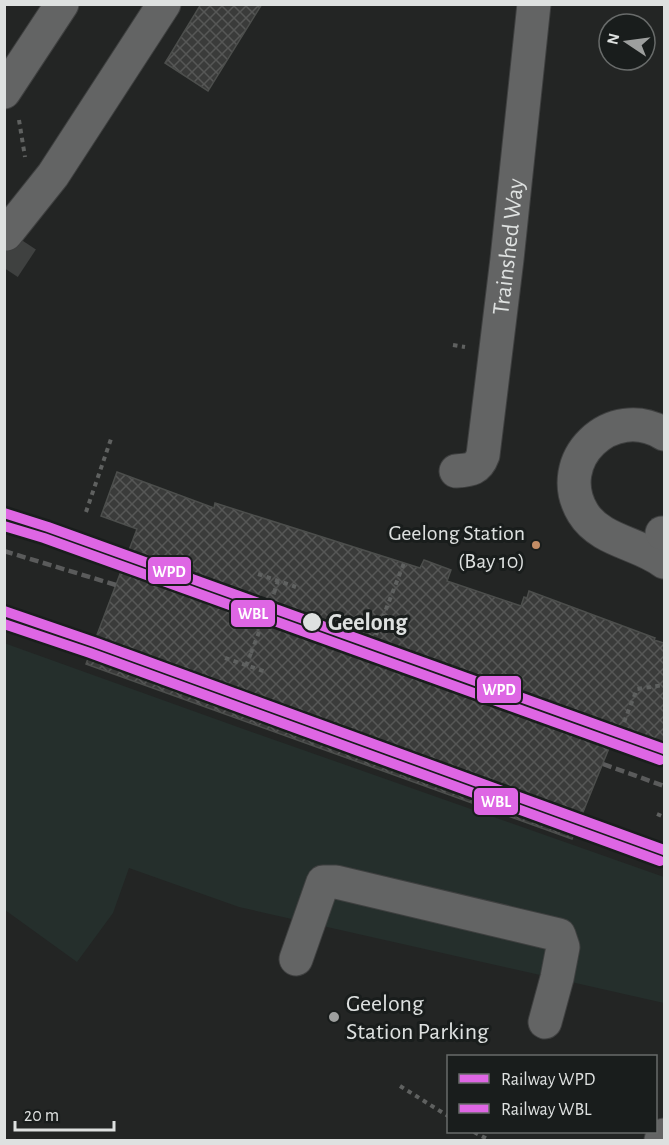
<svg xmlns="http://www.w3.org/2000/svg" width="669" height="1145" font-family="'Alegreya Sans',sans-serif">
  <defs>
    <pattern id="building-cross-hatch" width="8" height="8" patternUnits="userSpaceOnUse" patternTransform="scale(1.5)"><rect width="8" height="8" fill="#3a3b3a"/><path d="M0 0l8 8M0 8l8-8" fill="none" stroke="#565756"/></pattern>
  </defs>
  <rect width="100%" height="100%" fill="#232524"/>
  <path fill="#252f2c" d="M4,643L235,726L664,877V1003L239,907L129,868L113,913L77,962L5,910Z"/>
  <path fill="url(#building-cross-hatch)" stroke="#4c4e4c" stroke-width="1.5" d="M201,4H262L208,91L165,63Z
    M117,472L214,508L215,503L420,568L424,560L451,570L447,581L521,606L524,597L527,598L529,591L655,638L654,640L664,643V746L616,731L572,839L86,664L137,529L101,516Z"/>
  <g fill="none" stroke-linecap="round" stroke-linejoin="round">
    <path stroke="#3f4140" stroke-width="33" stroke-dasharray="33 16" stroke-linecap="butt" d="M4,268L29,230"/>
    <g stroke="#3f4040" stroke-width="35">
      <g id="minor">
        <path d="M4,92L62,4"/>
        <path d="M6,234L53,175L164,4"/>
        <path d="M664,434C612,402 551,460 583,513C600,541 639,543 664,562"/>
        <path id="s1" d="M456,471C471,470 478,469 483,455L507,259L534,4"/>
        <path d="M662,533H664"/>
        <path d="M296,959L323,882H336L559,935L563,947L557,978L545,1022"/>
        <path d="M661,1140L664,1135"/>
      </g>
    </g>
    <path stroke="#5f6160" stroke-width="4" stroke-dasharray="4.5 4.5" stroke-linecap="butt" d="M19,120L25,157
      M453,345L465,347
      M86,512L112,436
      M258,574L296,587
      M274,593L278,581
      M376,635L404,563
      M225,658L266,672
      M246,666L251,653
      M624,722L637,689L664,685
      M657,814L664,817
      M400,1086L448,1116
      M474,1132L489,1140"/>
    <use href="#minor" stroke="#636464" stroke-width="33"/>
    <path stroke="#5a5b5b" stroke-width="4.5" stroke-dasharray="9 4.5" stroke-linecap="butt" d="M4,551L116,585
      M603,764L664,786"/>
    <path stroke="#5f6160" stroke-width="4" stroke-dasharray="4.5 4.5" stroke-linecap="butt" d="M251,653L274,593"/>
    <g stroke="#191d1c" stroke-width="15">
      <path id="rail-1" d="M4,513L48,527L664,749
        M4,611L94,642L664,850"/>
    </g>
    <g stroke="#191d1c" stroke-width="15">
      <path id="rail-2" d="M4,526L44,538L660,760
        M4,624L90,653L660,861"/>
    </g>
    <use href="#rail-1" stroke="#de66e4" stroke-width="10"/>
    <use href="#rail-2" stroke="#de66e4" stroke-width="10"/>
  </g>
  <circle fill="#c18c65" stroke="#191d1c" stroke-width="2" cx="536" cy="545" r="5"/>
  <circle fill="#dee1e0" stroke="#191d1c" stroke-width="2" cx="312" cy="622" r="10"/>
  <circle fill="#9d9f9e" stroke="#191d1c" stroke-width="2" cx="334" cy="1017" r="6"/>
  <g text-anchor="middle" stroke-width="6" stroke-linejoin="round" paint-order="stroke">
    <g font-size="22" fill="#dee1e0" stroke="#191d1c" text-anchor="end">
      <text x="525" y="540">Geelong Station<tspan x="525" dy="28">(Bay 10)</tspan></text>
    </g>
    <g font-size="24" fill="#dee1e0" stroke="#191d1c">
      <text dy="8" stroke="none"><textPath href="#s1" startOffset="244">Trainshed Way</textPath></text>
    </g>
    <g font-size="24" font-weight="bold" fill="#dee1e0" stroke="#191d1c" text-anchor="start">
      <text x="328" y="630">Geelong</text>
    </g>
    <g font-size="24" fill="#dee1e0" stroke="#191d1c" text-anchor="start">
      <text x="346" y="1011">Geelong<tspan x="346" dy="28">Station Parking</tspan></text>
    </g>
  </g>
  <g stroke="#191d1c" stroke-width="2">
    <rect x="147" y="556" width="45" height="29" rx="6" fill="#de66e4"/>
    <rect x="230" y="599" width="46" height="29" rx="6" fill="#de66e4"/>
    <rect x="476" y="675" width="46" height="29" rx="6" fill="#de66e4"/>
    <rect x="473" y="787" width="46" height="29" rx="6" fill="#de66e4"/>
  </g>
  <g font-size="16" text-anchor="middle" font-weight="bold" fill="#fff">
    <text x="169" y="577">WPD</text>
    <text x="253" y="619">WBL</text>
    <text x="499" y="695">WPD</text>
    <text x="496" y="807">WBL</text>
  </g>
  <rect width="669" height="1145" fill="none" stroke="#dee1e0" stroke-width="12"/>
  <rect x="447" y="1055" width="210" height="78" fill="#191d1c" stroke="#686b6a" stroke-width="1.5"/>
  <rect x="459" y="1074" width="30" height="9" fill="#de66e4" stroke="#686b6a" stroke-width="1.5"/>
  <text x="501" y="1085" font-size="18" fill="#dee1e0">Railway WPD</text>
  <rect x="459" y="1104" width="30" height="9" fill="#de66e4" stroke="#686b6a" stroke-width="1.5"/>
  <text x="501" y="1115" font-size="18" fill="#dee1e0">Railway WBL</text>
  <g transform="translate(627 42) rotate(283)"><circle r="28" fill="#191d1c" stroke="#686b6a" stroke-width="1.5"/>
  <path d="M0-4.5L10 22L0 15L-10 22Z" fill="#9d9f9e"/>
  <text y="-9" font-size="16" font-weight="bold" text-anchor="middle" fill="#dee1e0">N</text>
  </g>
  <path d="M15 1121v9h99v-9" fill="none" stroke="#dee1e0" stroke-width="3"/>
  <text x="24" y="1121" font-size="18" fill="#dee1e0" stroke="#191d1c" stroke-width="4.5" paint-order="stroke">20 m</text>
</svg>
